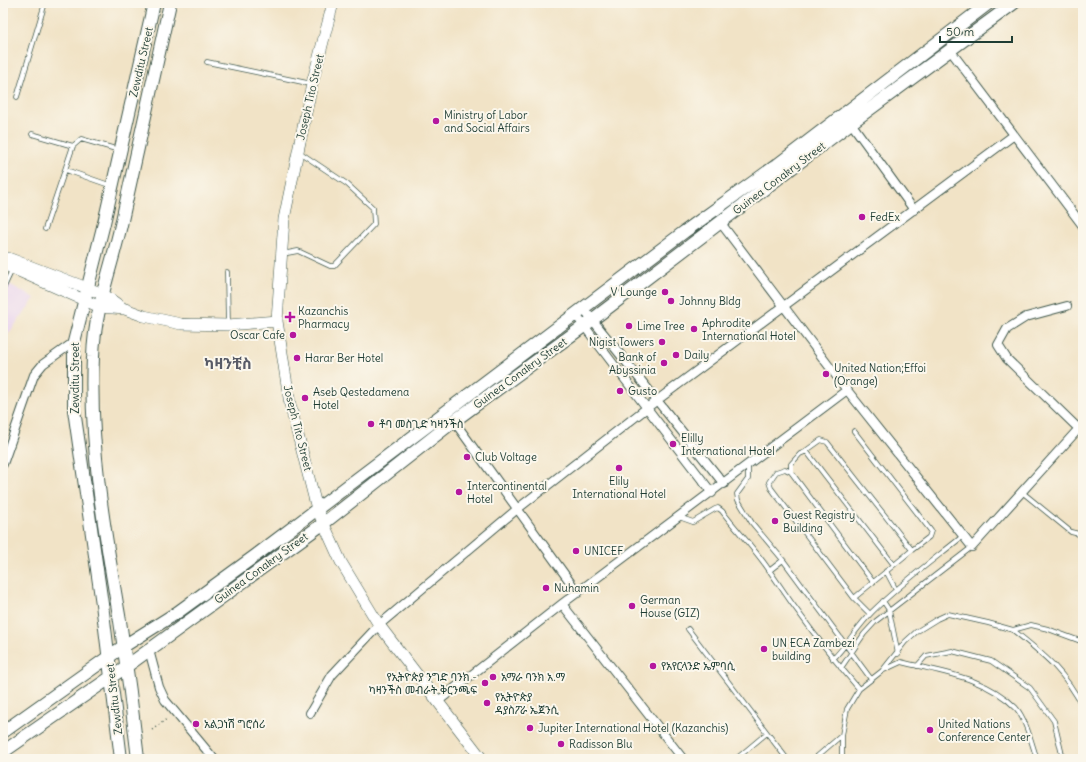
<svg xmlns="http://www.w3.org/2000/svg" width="1086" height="762" font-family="Delius,'Noto Sans Ethiopic',sans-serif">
  <rect width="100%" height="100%" fill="#fbf7ec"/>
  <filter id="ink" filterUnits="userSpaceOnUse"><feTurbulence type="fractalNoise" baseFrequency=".025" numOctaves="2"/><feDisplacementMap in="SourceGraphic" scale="8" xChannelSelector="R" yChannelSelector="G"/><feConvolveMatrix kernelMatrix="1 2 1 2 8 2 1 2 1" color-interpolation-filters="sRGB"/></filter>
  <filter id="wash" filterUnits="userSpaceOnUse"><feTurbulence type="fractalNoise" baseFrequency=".012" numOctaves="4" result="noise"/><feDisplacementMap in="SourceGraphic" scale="16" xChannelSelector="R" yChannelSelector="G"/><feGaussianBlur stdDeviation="0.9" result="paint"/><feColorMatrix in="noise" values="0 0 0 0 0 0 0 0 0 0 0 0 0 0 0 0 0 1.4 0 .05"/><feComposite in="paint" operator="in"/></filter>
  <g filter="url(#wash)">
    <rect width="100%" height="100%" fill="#f1e3c6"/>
    <path fill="#e8d2ee" d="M3,281L35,298L3,341Z"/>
  </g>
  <g filter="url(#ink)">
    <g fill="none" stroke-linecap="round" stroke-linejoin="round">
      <g stroke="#3e564a" stroke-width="5.5">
        <path id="lane" d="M207,62L312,84
          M17,97L45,3
          M32,134L73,146
          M66,170L112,186
          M45,229L73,146L81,139L119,150
          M282,254L298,251L330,266H334L374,224L373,208L347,184L299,152
          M227,272L228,325
          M3,289L12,270
          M854,431L931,531L929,537L912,550
          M821,440L827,442L912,550L894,565L807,452V450Z
          M748,465V479L737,494L738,500L752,523L783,560L871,679
          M791,472V464L800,454L807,451
          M1022,492L1071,532L1083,535
          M679,517L693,522L715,509L718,508L722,511C737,531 755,549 769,570C797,612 826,651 859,689
          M769,571L783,560
          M886,571L896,590
          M854,598L894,565
          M883,601L889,610L898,654
          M870,614L854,598L771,488L769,482L776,472L785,469L791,472L873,582
          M688,629L787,759
          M1013,630C1045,656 1063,669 1083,707
          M833,659C847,645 857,627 872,612C900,584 932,561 963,536
          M917,666L926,656L952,651L991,661L1030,688L1054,721L1063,759
          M841,668L864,634L876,621L972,547
          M884,670L901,662C940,672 986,677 1016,708C1026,719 1032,745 1037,759
          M736,759L767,733
          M814,759L842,735
          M842,759V735L847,709L859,689L882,671L905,642L916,632L937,619L948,614L988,623L1013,630L1031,625L1048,629L1083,642"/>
      </g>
      <g stroke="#3e564a" stroke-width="10">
        <path id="street" d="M950,50L1083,226
          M851,123L914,210
          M720,222L847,390L972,547L1083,424
          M1067,306L1026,317L1007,329L998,345L1007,359L1079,429
          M583,308L724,484
          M575,314L712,493
          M454,421L578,593
          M3,464L34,375L43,364L74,342
          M562,604L683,759
          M149,650L159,687L165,700L214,759
          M437,702L562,604L847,390
          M310,713L332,675L379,625L516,510L648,407L1014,135"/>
      </g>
      <g stroke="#3e564a" stroke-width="12">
        <path id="secondary" d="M333,3L312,84L284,219L277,321L290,404L317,509L341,562L379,625L482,759
          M3,258H8L103,294L124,309
          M3,264L100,307L125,309L144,316L181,324L228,325L277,321"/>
      </g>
      <g stroke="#3e564a" stroke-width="14">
        <path id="primary" d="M3,732L124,646L178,612L255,556L684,232L777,165L989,3
          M3,752L127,666L324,523L454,421L584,326L851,123L1014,3
          M121,759L102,604L74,410V342L104,223L154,3
          M138,759C133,713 127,667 120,621C105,534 89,446 93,357C94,312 111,269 121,225C137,151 153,77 170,3"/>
      </g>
      <path stroke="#3e564a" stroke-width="1.5" stroke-dasharray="1 3" stroke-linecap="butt" d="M152,730L168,718"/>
      <use href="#lane" stroke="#fff" stroke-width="4"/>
      <use href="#street" stroke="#fff" stroke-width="8"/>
      <use href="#secondary" stroke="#fff" stroke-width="11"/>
      <use href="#primary" stroke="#fff" stroke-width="12"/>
    </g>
  </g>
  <g fill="#b5179e" stroke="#fbf7ec" stroke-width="1.5">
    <circle cx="436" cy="121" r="4"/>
    <circle cx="862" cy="217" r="4"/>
    <circle cx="665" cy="292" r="4"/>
    <circle cx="671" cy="301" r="4"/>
    <path d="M288 311h4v4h4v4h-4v4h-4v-4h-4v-4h4z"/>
    <circle cx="629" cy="326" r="4"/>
    <circle cx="694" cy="329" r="4"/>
    <circle cx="293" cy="335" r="4"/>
    <circle cx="662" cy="342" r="4"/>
    <circle cx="676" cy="355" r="4"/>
    <circle cx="297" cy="358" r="4"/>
    <circle cx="664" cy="363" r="4"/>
    <circle cx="826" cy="374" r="4"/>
    <circle cx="620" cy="391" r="4"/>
    <circle cx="305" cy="398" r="4"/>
    <circle cx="371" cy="424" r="4"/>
    <circle cx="673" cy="444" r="4"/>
    <circle cx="467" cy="457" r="4"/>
    <circle cx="619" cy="468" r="4"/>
    <circle cx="459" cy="492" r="4"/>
    <circle cx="775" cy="521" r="4"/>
    <circle cx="576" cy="551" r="4"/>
    <circle cx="546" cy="588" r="4"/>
    <circle cx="632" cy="606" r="4"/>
    <circle cx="764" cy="649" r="4"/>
    <circle cx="653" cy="666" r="4"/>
    <circle cx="493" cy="677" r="4"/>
    <circle cx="485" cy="683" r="4"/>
    <circle cx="487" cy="703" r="4"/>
    <circle cx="196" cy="724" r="4"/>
    <circle cx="530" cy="728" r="4"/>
    <circle cx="930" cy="730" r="4"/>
    <circle cx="561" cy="744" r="4"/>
  </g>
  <g text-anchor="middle" stroke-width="4" stroke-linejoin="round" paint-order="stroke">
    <g font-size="11" fill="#1f3d34" stroke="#fbf7ec">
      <text transform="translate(141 62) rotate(-77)" y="4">Zewditu Street</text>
      <text transform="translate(310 97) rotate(-77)" y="4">Joseph Tito Street</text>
      <text transform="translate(779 178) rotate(-37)" y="4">Guinea Conakry Street</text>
      <text transform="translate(520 373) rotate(-36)" y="4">Guinea Conakry Street</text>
      <text transform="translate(75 378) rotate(-90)" y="4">Zewditu Street</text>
      <text transform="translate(298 428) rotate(76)" y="4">Joseph Tito Street</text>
      <text transform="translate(261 568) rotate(-36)" y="4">Guinea Conakry Street</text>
      <text transform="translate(114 699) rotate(-97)" y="4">Zewditu Street</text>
    </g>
    <g font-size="11" fill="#1f3d34" stroke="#fbf7ec" text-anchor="start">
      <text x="444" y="119">Ministry of Labor<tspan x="444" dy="13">and Social Affairs</tspan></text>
      <text x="870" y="221">FedEx</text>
      <text x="657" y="296" text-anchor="end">V Lounge</text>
      <text x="679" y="305">Johnny Bldg</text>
      <text x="298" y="315">Kazanchis<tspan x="298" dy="13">Pharmacy</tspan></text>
      <text x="702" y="327">Aphrodite<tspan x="702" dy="13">International Hotel</tspan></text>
      <text x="637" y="330">Lime Tree</text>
      <text x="285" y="339" text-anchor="end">Oscar Cafe</text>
      <text x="654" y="346" text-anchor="end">Nigist Towers</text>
      <text x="684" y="359">Daily</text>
      <text x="656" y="361" text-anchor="end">Bank of<tspan x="656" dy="13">Abyssinia</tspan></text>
      <text x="305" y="362">Harar Ber Hotel</text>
      <text x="834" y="372">United Nation;Effoi<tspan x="834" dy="13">(Orange)</tspan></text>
      <text x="628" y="395">Gusto</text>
      <text x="313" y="396">Aseb Qestedamena<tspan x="313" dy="13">Hotel</tspan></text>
      <text x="379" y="428">ቶባ መስጊድ ካዛንችስ</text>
      <text x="681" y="442">Elilly<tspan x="681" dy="13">International Hotel</tspan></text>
      <text x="475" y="461">Club Voltage</text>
      <text x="619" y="485" text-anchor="middle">Elily<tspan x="619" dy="13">International Hotel</tspan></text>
      <text x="467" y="490">Intercontinental<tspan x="467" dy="13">Hotel</tspan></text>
      <text x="783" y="519">Guest Registry<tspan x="783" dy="13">Building</tspan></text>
      <text x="584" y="555">UNICEF</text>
      <text x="554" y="592">Nuhamin</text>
      <text x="640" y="604">German<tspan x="640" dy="13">House (GIZ)</tspan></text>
      <text x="772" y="647">UN ECA Zambezi<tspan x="772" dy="13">building</tspan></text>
      <text x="661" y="670">የአየርላንድ ኤምባሲ</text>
      <text x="477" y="681" text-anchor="end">የኢትዮጵያ ንግድ ባንክ -<tspan x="477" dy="13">ካዛንችስ መብራት ቅርንጫፍ</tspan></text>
      <text x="501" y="681">አማራ ባንክ አ.ማ</text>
      <text x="495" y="701">የኢትዮጵያ<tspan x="495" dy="13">ዳያስፖራ ኤጀንሲ</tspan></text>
      <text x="204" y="728">አልጋነሽ ግሮሰሪ</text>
      <text x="938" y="728">United Nations<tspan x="938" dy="13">Conference Center</tspan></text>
      <text x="538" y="732">Jupiter International Hotel (Kazanchis)</text>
      <text x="569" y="748">Radisson Blu</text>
    </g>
    <g font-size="15" font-weight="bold" fill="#585b67" stroke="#fbf7ec">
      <text x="228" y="369">ካዛንቺስ</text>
    </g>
  </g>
  <rect width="1086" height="762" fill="none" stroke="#fbf7ec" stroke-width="16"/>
  <path d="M940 36v6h72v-6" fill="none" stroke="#1f3d34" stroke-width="2"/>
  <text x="946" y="36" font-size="12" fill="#1f3d34" stroke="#fbf7ec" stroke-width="3" paint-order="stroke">50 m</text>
</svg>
